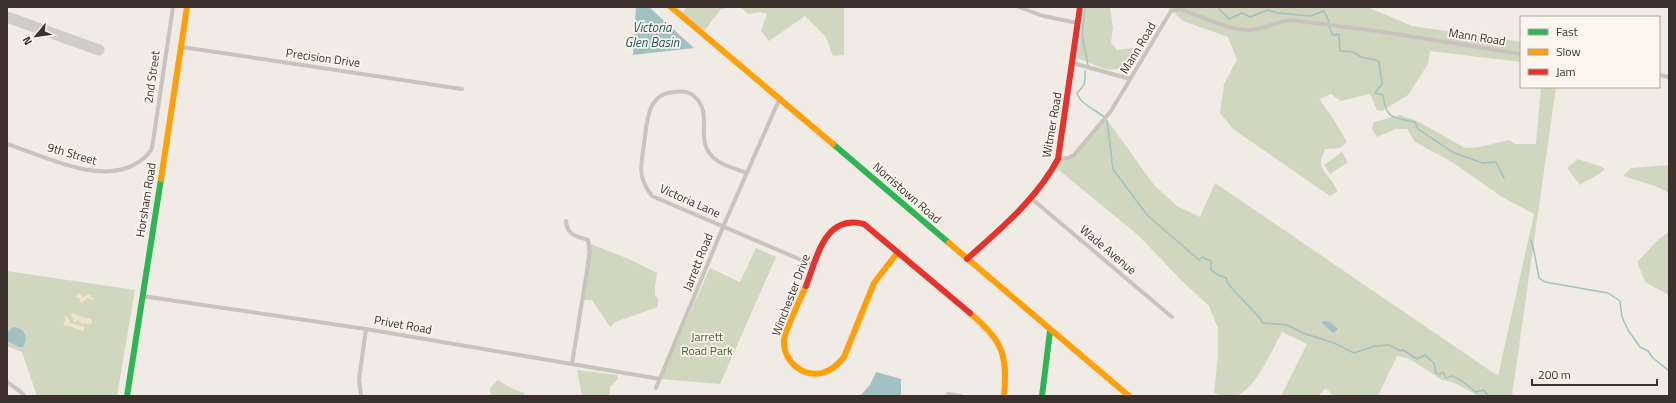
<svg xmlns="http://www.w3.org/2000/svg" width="1676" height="403" font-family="'Titillium Web',sans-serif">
  <rect width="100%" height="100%" fill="#f0ebe5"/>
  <path fill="#d1d6bf" d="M687,7H731L721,9L702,34L680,15Z
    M740,7H844V55L833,56L826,37L805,16L769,41L761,31L767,14L761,12L749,14Z
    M1085,7H1110L1113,28L1111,43L1117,50L1141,47C1115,80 1112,71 1077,58Z
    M1168,7H1367L1412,26L1521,42V62L1430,51L1428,64L1408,95L1382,111L1377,110L1370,94L1341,101L1331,94L1319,99L1333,118L1347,142L1340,148L1325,149C1324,153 1321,158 1321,161C1321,175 1335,179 1337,192L1330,196L1233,129L1220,113L1224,84L1237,60L1228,37L1183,21Z
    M1541,87H1556L1512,396H1478L1455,383L1442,380L1408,358L1397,356L1378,396H1333L1326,388L1318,396H1281L1307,344L1282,332C1272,350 1256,389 1236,396C1229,398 1221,395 1214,393L1218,356V328L1209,306L1182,281L1138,235L1060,171L1053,167L1058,159L1074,155L1105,117L1154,185L1177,206L1200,217L1215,183L1498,376L1534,214L1502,197L1452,162L1415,142L1407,129H1396L1377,137L1372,129L1374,122L1400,115L1419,122L1465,148L1479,147L1509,140L1515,144H1536Z
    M1342,152L1348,162L1330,174L1324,165Z
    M1578,159L1602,167L1605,169C1597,177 1588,179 1580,185L1567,168Z
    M1669,165V193L1655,186L1623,176L1631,168Z
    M1669,232V295L1645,282L1637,262L1659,239Z
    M588,243L629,259L657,273L655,285V295L658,298V307L615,322L610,327L592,300H582Z
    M756,248L776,257L720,384L660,379L710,268L740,282Z
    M7,271L135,290L117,396H37L22,352L7,346Z
    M577,370L617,375L618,379L610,387L609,396H582Z
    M498,380L511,388L524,393L525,396H491L490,388Z"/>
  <path fill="#efe3cc" d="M80,293L82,297L89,294L94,299L92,300L88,298L81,303L79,298L75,297Z
    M73,313L85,318H90L92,320V323L89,325L85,323L82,325L78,319L76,322H74L71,315Z
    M67,316L70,323L84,327V330L82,331L67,325L65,326L63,325L66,320L64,317Z"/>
  <path fill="#a1c2c1" d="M636,7H649L694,48L633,55Z
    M1323,321L1330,322L1338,329L1333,333L1322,323Z
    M13,327C24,327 29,337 23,347H19L7,341V333Z
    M876,372L901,379V396H860L870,385Z"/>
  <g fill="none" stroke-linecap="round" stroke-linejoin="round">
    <path stroke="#a1c2c1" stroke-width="1.5" d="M1085,7L1082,35L1088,65
      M1219,7L1220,10L1229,19L1242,13L1250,17L1268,10L1278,13L1310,16L1324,11L1329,22
      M1329,27L1333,35L1339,34L1340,51L1353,52L1361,57L1376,60L1379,62L1382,84L1375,93L1383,95C1386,120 1393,117 1415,122L1418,129L1454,153L1483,163L1496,162L1504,178
      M1085,71C1085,83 1086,84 1077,93C1080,104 1096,110 1104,117
      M1107,121L1113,169L1147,215L1199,260L1202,257L1211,261V270L1218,275L1226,278L1228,284L1259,317L1263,323L1287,325L1303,333L1334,343L1354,353L1375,346L1389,345L1401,351L1403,350L1417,359L1425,355L1434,363L1436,373L1439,375L1443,372L1446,378L1452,376C1460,379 1469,386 1475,392L1484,390L1488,396
      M1531,240L1534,251L1539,278L1545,282L1608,293L1620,301L1622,317L1628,330L1640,347L1648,351L1652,357L1669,371"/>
    <path stroke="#d0ccc6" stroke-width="11" d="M7,17L99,50"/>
    <path stroke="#c9c3be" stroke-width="4" d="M1019,7L1043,16L1078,23
      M182,47L462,89
      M1073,63L1130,79
      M1659,75L1669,77
      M7,144C44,156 101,186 137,163C142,160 148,155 151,150C153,146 153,140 154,135L173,7
      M1058,159L1068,158L1074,155L1111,111L1171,11L1180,9C1198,15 1233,32 1251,30C1263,29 1277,22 1291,20L1377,31L1521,54
      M746,173C735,168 719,165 711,155C695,137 714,114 694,96C688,91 681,91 674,92C646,94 647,124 644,144C641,166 637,177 652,196L813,265
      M1032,199L1172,317
      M566,221C567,235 576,236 588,240L590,252L572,364
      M142,296L366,329L660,379
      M7,382L21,392L24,396
      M656,388L723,227L779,100
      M948,394L961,396
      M361,396L359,379L366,329"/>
    <path stroke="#30b455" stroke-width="6" d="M833,144L949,243
      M127,396L161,179
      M1042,396L1050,331"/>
    <path stroke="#ff9f0a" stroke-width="6" d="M671,7L833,144
      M161,179L187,7
      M949,243L1129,396
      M806,286C801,297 785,331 784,340C783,362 804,379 825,372C833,370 839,363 844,357L874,283L898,252
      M970,313C1002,341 1008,353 1004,396"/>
    <path stroke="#e5322d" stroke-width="6" d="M967,259C1001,228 1036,200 1058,159L1080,7
      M806,286C817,258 824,214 864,224L970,313"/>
  </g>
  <g text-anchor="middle" stroke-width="3.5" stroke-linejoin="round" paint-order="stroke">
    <g font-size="12" fill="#3b302b" stroke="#fbf5ee">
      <text transform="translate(1477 37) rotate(9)" y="4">Mann Road</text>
      <text transform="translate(1138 48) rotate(-59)" y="4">Mann Road</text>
      <text transform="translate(323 58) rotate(8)" y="4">Precision Drive</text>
      <text transform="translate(152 77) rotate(-82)" y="4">2nd Street</text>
      <text transform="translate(1052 125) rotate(-80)" y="4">Witmer Road</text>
      <text transform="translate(72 154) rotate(16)" y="4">9th Street</text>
      <text transform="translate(907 193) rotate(41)" y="4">Norristown Road</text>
      <text transform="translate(146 200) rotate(-81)" y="4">Horsham Road</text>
      <text transform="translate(690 201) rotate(24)" y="4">Victoria Lane</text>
      <text transform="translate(1108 250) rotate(40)" y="4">Wade Avenue</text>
      <text transform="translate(698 262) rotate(-68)" y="4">Jarrett Road</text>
      <text transform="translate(791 295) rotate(-69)" y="4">Winchester Drive</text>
      <text transform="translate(403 325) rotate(10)" y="4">Privet Road</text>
    </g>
    <g font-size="12" fill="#4a5a2e" stroke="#fbf5ee">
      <text x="707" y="341">Jarrett<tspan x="707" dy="14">Road Park</tspan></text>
    </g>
    <g font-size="13" font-style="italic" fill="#1f5a5e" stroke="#fbf5ee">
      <text x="652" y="32">Victoria<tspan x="652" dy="15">Glen Basin</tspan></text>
    </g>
  </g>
  <rect width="1676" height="403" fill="none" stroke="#3b302b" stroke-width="16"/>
  <rect x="1520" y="16" width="140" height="72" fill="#fbf5ee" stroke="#aea6a0"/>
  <rect x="1528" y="29" width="20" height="6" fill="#30b455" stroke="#aea6a0"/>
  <text x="1556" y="36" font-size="12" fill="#3b302b">Fast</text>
  <rect x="1528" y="49" width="20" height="6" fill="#ff9f0a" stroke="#aea6a0"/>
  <text x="1556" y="56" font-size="12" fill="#3b302b">Slow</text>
  <rect x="1528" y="69" width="20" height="6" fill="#e5322d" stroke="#aea6a0"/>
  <text x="1556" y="76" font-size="12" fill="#3b302b">Jam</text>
  <g transform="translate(36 36) rotate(241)" stroke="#fbf5ee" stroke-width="3" paint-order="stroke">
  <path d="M0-3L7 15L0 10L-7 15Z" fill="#3b302b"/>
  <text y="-6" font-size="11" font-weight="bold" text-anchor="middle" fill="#3b302b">N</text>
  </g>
  <path d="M1532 379v6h125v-6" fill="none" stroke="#3b302b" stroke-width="2"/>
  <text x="1538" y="379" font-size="12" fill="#3b302b" stroke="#fbf5ee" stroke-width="3" paint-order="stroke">200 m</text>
</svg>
